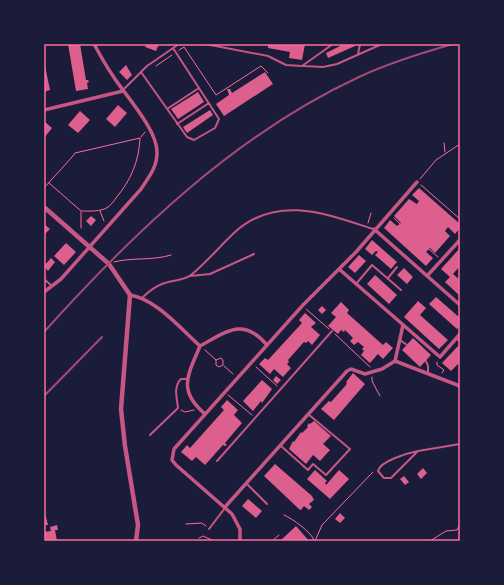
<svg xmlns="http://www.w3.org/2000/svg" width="504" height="585" font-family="Raleway,sans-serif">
  <rect width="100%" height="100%" fill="#1b1b3a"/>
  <path fill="#dd5f8e" d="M68,44H80L86,80H88L89,82L87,83L88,89L76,91Z
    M146,44H159L156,51L145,47Z
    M268,44H305L302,60L289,58L290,52L268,48Z
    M344,44H354L355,46L328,58L326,53Z
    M44,61L50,90L44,92Z
    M126,65L132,75L127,80L119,72Z
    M265,72L273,84L224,116L216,104L229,95L227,89H230L232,93Z
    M198,92L204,102L178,119L171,109Z
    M118,105L127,113L115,127L106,119Z
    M210,110L213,115L187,133L183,127Z
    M80,111L90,120L78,133L68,125Z
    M44,121L52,128L44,138Z
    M419,188L460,224V228L455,234L448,227L445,231L450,236L435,253L430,248L426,252L433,258L426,266L384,228L390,220L397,226L401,223L394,216L409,199L417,204L419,201L412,195Z
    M91,216L96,220L91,226L86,221Z
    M44,224L50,229L44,235Z
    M372,240L397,262L391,269L375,255L378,252L376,251L372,255L365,249Z
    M66,243L76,252L64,265L54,256Z
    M460,248V266L453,274L460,280V296L445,282L450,277L441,269Z
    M359,255L366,261L355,273L348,267Z
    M51,258L55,262L48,271L44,266Z
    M404,268L413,277L407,284L397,275Z
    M375,275L397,295L389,304L367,284Z
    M436,297L460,318V326L457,329L429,304Z
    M418,301L426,308L420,315L448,340L439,349L404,317Z
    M341,302L349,310L347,313L383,345L386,342L393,348L383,359L378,354L370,363L361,355L364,351L362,349L364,347L358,342L354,345L350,341L353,338L345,330L344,332L341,330L338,334L328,326L336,317L331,313Z
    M322,306L326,310L322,314L318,310Z
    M305,313L316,323L311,327L320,335L312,345L308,341L306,343L304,342L288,360L289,362L287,364L291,368L283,377L274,369L270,374L259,364L265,358L268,360L302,323L299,320Z
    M413,338L431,355L420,367L402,350Z
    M458,346L460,348V362L451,371L442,363Z
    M353,373L365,384L334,420L321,409L329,401L331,402L346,385L347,383L346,382Z
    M276,376L281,380L277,384L273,380Z
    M262,380L272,389L262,403L261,401L253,411L243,401Z
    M227,400L238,410L234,415L242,423L225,443L227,445L225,446L223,445L205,465L196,457L192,461L181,452L187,445L190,448L224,410L221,407Z
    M314,421L331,436L323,444L330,450L320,461L313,455L306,464L289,449L293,441L294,442L301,432L302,433L308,427L307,426L309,423L310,424Z
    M275,464L312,496L314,500L309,504L312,507L309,510L304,506L301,510L299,509L264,476Z
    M423,468L427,473L421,479L417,474Z
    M315,470L327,481L325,483L326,485L339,470L349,479L330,499L307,479Z
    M404,476L409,482L405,485L400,479Z
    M248,499L262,511L256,518L242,506Z
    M44,509L48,525H44Z
    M340,513L345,518L340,523L335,519Z
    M57,525L58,530H55L57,541H44V532L51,531L50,527Z
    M296,526L309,541H280Z"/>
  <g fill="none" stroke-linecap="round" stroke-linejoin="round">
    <path stroke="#ff6b9d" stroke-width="1" d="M179,50L184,47L216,95L261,66L268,73
      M156,66L172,55
      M141,137L145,132
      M444,143L445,152
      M420,179L436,160L460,144
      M421,185L460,219
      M44,188L72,157L75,153L140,138C139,161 131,180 116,198C114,201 111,205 108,207C101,212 89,211 81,211L49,183
      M100,211L104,221
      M81,212V228
      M394,218L400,224
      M368,223L371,213
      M429,249L438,257
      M114,262C133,257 152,261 171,255
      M306,309L329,329
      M335,334L370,367
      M205,350L216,360V365L219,367L223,365V360L221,358L216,360
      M437,362V365L444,370L442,373
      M224,366L233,374
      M256,367L277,386
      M372,377V381L380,396
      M228,395L252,415
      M181,410L185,412L194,410
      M284,515C293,519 311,532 314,540
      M186,524L202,523L206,526
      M199,538L203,536L214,541
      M272,541L279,535
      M315,541L322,525L373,472
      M430,541L446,531L457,530L460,524"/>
    <path stroke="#c65784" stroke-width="2" d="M205,44L268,56L286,65L302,66L333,44
      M358,54L360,44
      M303,66L323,67L337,64L382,44
      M141,72L187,137L194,140L215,128L219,119L173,48
      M123,90L147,66L179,44
      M167,109L199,88
      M177,124L209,103
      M190,276L210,274L254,254
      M388,278L397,267
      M44,279L52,286
      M356,284L372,265L401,290
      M142,298C148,292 154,287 162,284C171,280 184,281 191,275C207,262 220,246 235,232C277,194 327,214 373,229
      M456,338L460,342
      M400,340L407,345
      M426,361L428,366V373
      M150,435L178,408C177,398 173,387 181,379H187
      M281,446L308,470L313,464L326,475L350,449L308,414
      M418,451L391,478H384L378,471C380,461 408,453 418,451L460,444
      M217,461L332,331
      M247,484L267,504
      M209,529L225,508
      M458,541L460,540"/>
    <path stroke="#c65784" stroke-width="3.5" d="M44,110L123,91
      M374,229L460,305
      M339,269L440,357L460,334
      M427,276L459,241
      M44,292L61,279L141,189C149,177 157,167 157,153C158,130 125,95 113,76C106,66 100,55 94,44
      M130,295C156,299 181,329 200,346
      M395,361L460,386
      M395,361L403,325
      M205,414C177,390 188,375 200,346C228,331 243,317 267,345
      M225,507L347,371L351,369L365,374L382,369L395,361
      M240,541V529L232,514L176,465L172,460L174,449L303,305L356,252L417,182"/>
    <path stroke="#c65784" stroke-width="4.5" d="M44,207L109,264L130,295L121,409L125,446L138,525L136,541"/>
    <path stroke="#a44b75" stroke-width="2" d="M44,332C133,233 236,134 359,77C389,63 421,53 453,44
      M44,396L102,337"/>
  </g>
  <rect width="504" height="585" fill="none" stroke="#1b1b3a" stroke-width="90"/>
  <rect x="45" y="45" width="414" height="495" fill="none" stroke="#ff6b9d" stroke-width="1.5"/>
</svg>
